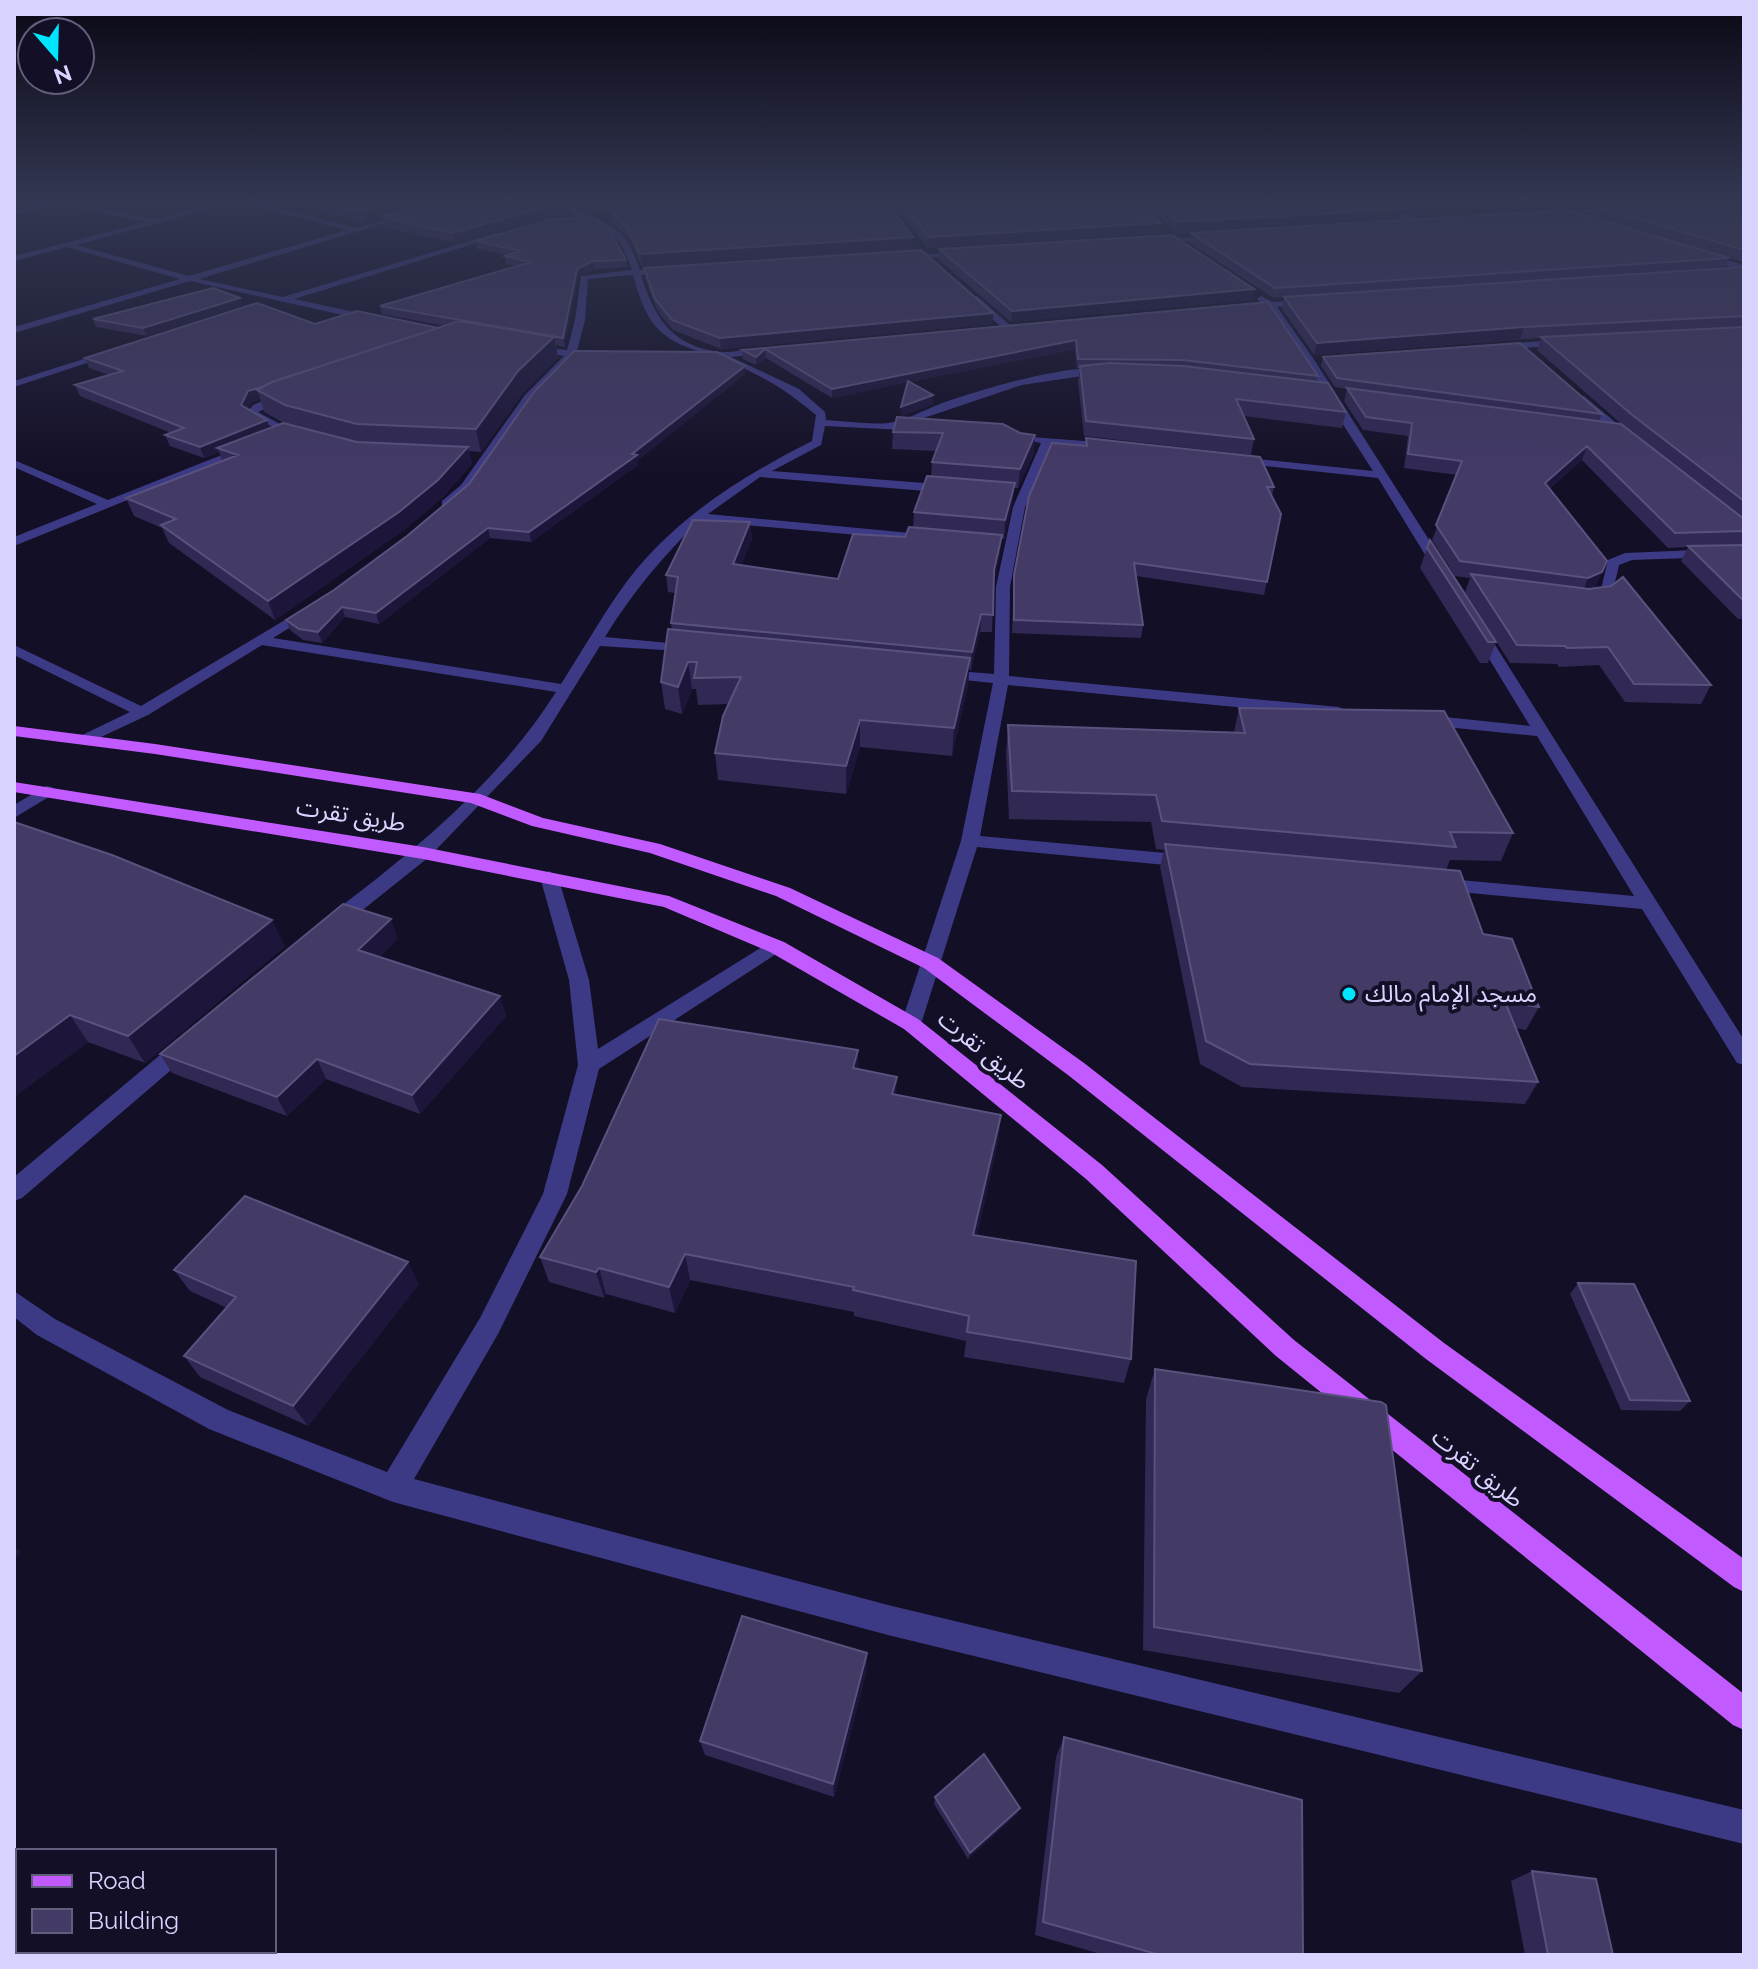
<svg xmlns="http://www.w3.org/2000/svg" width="1758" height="1969" font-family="Raleway,'Noto Sans Arabic',sans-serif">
  <rect width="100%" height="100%" fill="#130f26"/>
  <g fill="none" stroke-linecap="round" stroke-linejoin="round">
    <path fill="#3d3a85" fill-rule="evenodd" d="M40,199H54L156,219L233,199H246L356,228L408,213L412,215L199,279L283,297L496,233L503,235L294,299L377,317L374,322L190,281L14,333V327L180,279L67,247L14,261V256L146,222L47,202L46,206L14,215V211L40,203ZM237,202L347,230L189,276L76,245Z
      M564,199H572L576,210C615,228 624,225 640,270L673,269L670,274L641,275C654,317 672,347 721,352C738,353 755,346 771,348L768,353L731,357L799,389L825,412L826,420C846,421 868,425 888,423C905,421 924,410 940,404C970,393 1084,357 1109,372L1022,385L906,424L909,427L904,430L825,426L821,445L772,471L949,485L955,489L949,493L760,477L708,514L932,535L937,536V542L699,521C662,557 632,593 605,637L690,645L697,649L695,652L600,646L541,741L429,857L340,928H326L323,923L326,918C411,853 498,784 556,692L262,645L148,715L86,744L78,739L80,736L130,712L14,655V645L141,706L310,605L317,609L315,612L273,638L561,684C581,653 599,621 620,591C668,522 739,478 812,441L816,415C785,388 744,363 704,357V353C657,339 646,322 633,275L588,279L585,320L577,351L584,354L574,357L533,399L469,491L450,507H442V501L461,485L525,395L564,356L529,350V346L567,350L575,320L581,276L632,270C617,226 608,231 570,213Z
      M878,199H920L857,202Z
      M1374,203H1380L1426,222L1419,224L1374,207Z
      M1620,207L1623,211L1540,213L1544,211Z
      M1217,235L1220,239L1153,243L1149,241Z
      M966,251L969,255L902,259L898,257Z
      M1702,253L1744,265V271L1699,257Z
      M971,296H977L1012,327V331H1006L971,300Z
      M1261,296L1273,302L1310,299L1314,302L1277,307L1315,361L1447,568L1445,571H1435L1378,478L1238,463L1232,460L1238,457L1373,471L1268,308L1242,310L1238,307L1261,303L1257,299Z
      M1564,340L1567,345L1496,350L1491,347L1496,344Z
      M109,351L117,353L14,387V381Z
      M281,394L290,396L258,412L291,430V434L287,435L247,413L253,405Z
      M1576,396H1584L1633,437V441H1625L1576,400Z
      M1031,437L1111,443L1117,446L1111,449L1052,444L1025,507L1010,587L1009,676L1339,707L1347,712L1339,717L1008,685L980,836L1187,855L1196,861L1187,867L977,847L921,1024L918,1029H904L901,1024L961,841L993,683L945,678L938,674L945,670L994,674L996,587L1013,507L1041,443L1031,441Z
      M247,445L253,448L251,450L14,546V537L97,504L14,467V460L108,500Z
      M1744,548V556L1632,560L1619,565C1614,588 1612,600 1587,604L1580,600L1601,589L1608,560L1625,553Z
      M1478,625L1485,629L1744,1040V1065L1737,1063L1642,909L1438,890L1429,884L1438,878L1634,896L1537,736L1426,725L1418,720L1426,715L1530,726L1471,629Z
      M46,786L52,787L54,791L52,795L14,818V805Z
      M549,871L558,877L589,980L598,1049L770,942H784L787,947L599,1069L567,1194L498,1334L414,1479L888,1605L1744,1810V1844L888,1635L393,1502L209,1429L37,1335L14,1317V1291L55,1319L228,1410L387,1472L480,1318L543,1194L578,1065L569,980L540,877Z
      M185,1038L192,1040L195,1046L192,1052L22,1198L14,1201V1177L178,1040Z"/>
    <path fill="#c25bff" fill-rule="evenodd" d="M14,726L155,744L480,794L543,818L660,844L790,888L938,958L1084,1063L1444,1343L1744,1559V1592L1734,1587L1426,1359L1068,1075L924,968L776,896L650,853L532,826L471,803L155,754L14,736Z
      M14,782L423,847L669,896L784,942L918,1019L1102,1165L1294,1340L1744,1694V1730L1733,1725L1276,1356L1086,1179L904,1029L770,952L664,907L423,859L14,792Z"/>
  </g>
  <path fill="#312854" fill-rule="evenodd" d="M315,199L566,205L568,215L550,216L455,243L385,227L383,218L365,223L318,212Z
    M575,199H884L913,237V249L642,267L628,237L612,223L610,212L593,213L578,208Z
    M895,199H898L1161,223L1159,233L928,248L895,205Z
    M1142,199H1744V262L1593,217L1597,207L1667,202L1563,208L1537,200L1534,210L1421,217L1402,209L1399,219L1175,233Z
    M1191,233L1729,258L1724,268L1744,267V619H1738L1681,561L1688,547L1668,548L1582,460L1549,489L1596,587L1591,589L1711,685L1701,704L1625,702L1599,665L1559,667L1557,664L1510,663L1465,592L1470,578L1455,576L1432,540L1457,475L1404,468L1408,436L1363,430L1344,401L1347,389L1335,387L1321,366L1323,357L1602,414L1599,421L1626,428L1537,350L1541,338L1314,355L1282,309L1284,297L1273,298L1189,242Z
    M476,241L626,260L627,267L594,269L578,276L565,347L556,345L558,358L523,393L481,452L469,451L472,464L443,497L404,530L275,620L169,543L162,528L134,516L126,498L222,461L219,452L204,458L170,446L165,435L171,433L80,396L75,385L109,375L89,368L85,358L315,324L438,328L446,326L382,314L380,306L517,266L506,264L505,256L507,255L477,249ZM260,399L264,412L284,423L270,428L248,409L252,402Z
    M939,249L1254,289L1252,300L1011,322L938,259Z
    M644,268L993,324L721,349L673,330L657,310L645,278Z
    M1268,302L1318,376L1317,381L1346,412L1342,428L1244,416L1254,439L1251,455L1084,436L1078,381L1080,368H1077L1075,349L909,382L933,404L901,416L907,382L832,398L766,358L756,365L743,359L742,350Z
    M242,306L147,336L96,327L93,319Z
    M745,366V374L638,460V465L531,542L490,538L379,624L345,617L322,643L303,640L290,630L286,620Z
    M897,417L1034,453L1018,488H1014L1013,501L1004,539H1001L1000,552L994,583L992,632H980L971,670H969L968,685L952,756L860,747L846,794L718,780L715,753L728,704L698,705L696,689H692L682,714L665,709L661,682L672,630L671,623L675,593L668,592L666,575L750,522L752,539L741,565L838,579L905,537L913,527L914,512L931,476L932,462L936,451L892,449L893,432Z
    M1086,438L1274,487L1272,496L1281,514L1264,595L1136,576L1143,625L1141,638L1012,633L1014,575L1086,446Z
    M1430,540L1496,642L1488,663H1480L1420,568Z
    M1239,708L1513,833L1501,861L1450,860L1446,870L1483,934L1539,1007L1526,1030L1516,1028L1538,1082L1525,1104L1242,1087L1200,1064L1160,867L1164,850L1156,849L1151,822L1009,819L1006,752L1008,725L1234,732Z
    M14,822L285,946L145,1063L88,1042L14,1097Z
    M398,938L379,957L500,996L506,1016L420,1114L326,1079L287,1116L172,1073L160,1054Z
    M858,1069L897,1095L1001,1115L998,1142L977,1235L1131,1359L1124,1383L964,1357L966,1341L854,1316V1312L690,1280L675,1313L606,1294L604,1298L549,1282L540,1257Z
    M174,1270L419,1284L308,1426L200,1377L184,1356L227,1308L190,1291Z
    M1578,1283L1690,1401L1680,1411L1621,1410L1570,1294Z
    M1155,1369L1422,1671L1399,1693L1143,1650L1146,1399Z
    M867,1669L834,1797L705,1755L700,1741Z
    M1064,1737L1303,1955H1104L1035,1935L1056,1757Z
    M935,1797L1020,1808L1017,1814L968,1859L934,1804Z
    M1532,1871L1613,1955H1525L1511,1881Z"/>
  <path fill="#1d163a" d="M410,199H448L365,223L363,212Z
    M1538,200L1534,210L1421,217L1424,207Z
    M566,205L568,215L550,216L455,243L453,233L548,206Z
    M1402,209L1399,219L1175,233L1177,222Z
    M1161,223L1159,233L928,248L929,237Z
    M913,237V249L642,267L640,254Z
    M593,261L594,269L578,276L565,347L563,338L577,269Z
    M1254,289L1252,300L1011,322L1012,311Z
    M240,298L242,306L147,336L143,328Z
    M993,313V324L721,349L720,338Z
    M1524,327L1520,339L1314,355L1317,343Z
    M438,328L257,390L260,399L252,402L245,416L241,405L248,391Z
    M554,337L558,358L523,393L481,452L476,429L518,371Z
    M1076,340L1075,349L832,398V389Z
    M765,349L766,358L756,365V357Z
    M745,366V374L638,460V465L531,542L529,532L632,454Z
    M933,395V404L901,416V407Z
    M267,420L271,432L217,448L219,452L204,458L200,447Z
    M1035,435L1034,453L1018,488L1020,469Z
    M1587,446L1582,460L1539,497L1545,483Z
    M468,447L472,464L443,497L404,530L275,620L268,601Z
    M1015,483L1013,501L1004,539L1005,520Z
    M750,522L752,539L735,581L733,564Z
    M488,528L490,538L379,624L376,613Z
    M1002,535L1000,552L993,587L994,570Z
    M1602,572L1596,587L1582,593L1588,578Z
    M342,607L345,617L322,643L318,632Z
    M981,614L980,632L971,670L972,652Z
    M970,658L968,685L952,756L954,728Z
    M688,662L692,689L682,714L678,687Z
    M860,720V747L846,794V766Z
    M391,919L398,938L366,969L358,950Z
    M272,920L285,946L145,1063L128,1036Z
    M500,996L506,1016L420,1114L412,1095Z
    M70,1015L88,1042L14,1097V1056Z
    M858,1050L859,1077L853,1068Z
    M317,1059L326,1079L287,1116L277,1097Z
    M897,1077L896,1104L892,1094Z
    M1001,1115L998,1142L971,1261L973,1235Z
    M685,1254L690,1280L675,1313L669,1287Z
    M408,1262L419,1284L308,1426L293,1406Z
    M599,1268L606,1294L604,1298L596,1272Z
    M14,1546L21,1552L14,1559Z
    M867,1653V1669L834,1797L833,1784Z
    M1020,1808L1017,1814L968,1859L970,1853Z"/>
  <path fill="#433a66" stroke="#5a527e" stroke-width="2" d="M315,199H410L363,212L316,202Z
    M444,199H564L566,205L548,206L453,233L382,217Z
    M580,199H671L592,203Z
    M812,199H884L913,237L640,254L626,225L610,211Z
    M898,199H1137L1161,223L929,237Z
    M1153,199H1375L1402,209L1177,222Z
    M1403,199H1535L1538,200L1424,207Z
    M1719,199H1744V250L1597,207Z
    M1566,210L1729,258L1275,288L1191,233Z
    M590,217L609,229L626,260L593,261L577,269L563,338L380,306L531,262L505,256L520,251L476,241L553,219Z
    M1172,235L1254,289L1012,311L939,249Z
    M921,250L993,313L720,338L672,320L655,299L644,268Z
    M1744,267V316L1524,327L1317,343L1284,297Z
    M213,288L240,298L143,328L93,319Z
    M1268,302L1318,376L1183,360L1078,359L1076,340L832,389L765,349L756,357L742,350Z
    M257,303L315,324L357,311L438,328L272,382L262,387L248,391L241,405L267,420L200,447L165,435L184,428L75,385L123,371L85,358Z
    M459,321L554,337L518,371L476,429L357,424L285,405L257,390L272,382Z
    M1744,327V501L1631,414L1541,337Z
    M1520,343L1602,414L1337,378L1323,357Z
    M574,351L717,352L745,366L632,454L637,455L529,532L488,528L376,613L342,607L318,632L299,629L286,620L334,590L407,536L469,484L534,392Z
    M1110,363L1183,366L1328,383L1346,412L1236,399L1254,439L1086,421L1080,366Z
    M908,381L933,395L901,407Z
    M1347,388L1621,424L1744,519V531L1675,533L1587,446L1545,483L1607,561L1602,572L1588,578L1460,561L1436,525L1462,461L1408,454L1412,423L1366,417Z
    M897,417L1003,424L1020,433L1035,435L1020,469L932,462L943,433L893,432Z
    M283,423L357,442L468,447L438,480L399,512L268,601L161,525L176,519L126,498L238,455L217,448Z
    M1086,438L1260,457L1274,487H1267L1281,514L1267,582L1134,563L1143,625L1014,620V575L1029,496L1052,443L1087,446Z
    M927,476L1015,483L1005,520L914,512Z
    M693,520L750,522L733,564L838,579L853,534L905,537L909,527L1002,535L994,570L993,615L981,614L972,652L671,623L678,577L666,575Z
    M1430,540L1496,642H1488L1427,548Z
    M1744,545V601L1688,546Z
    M1471,574L1589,589L1611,586L1623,577L1711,685L1634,684L1608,647L1567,648L1565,646L1517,645Z
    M668,629L970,658L954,728L860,720L846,766L715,753L723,716L741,677L694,678L697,662H688L678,687L661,682Z
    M1239,708L1444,711L1513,833L1450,832L1456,847L1162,821L1156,795L1012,791L1008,725L1245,733Z
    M14,822L112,855L272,920L128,1036L70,1015L14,1056Z
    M1165,844L1460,871L1483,934L1512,939L1539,1007L1505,1002L1538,1082L1250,1064L1206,1041Z
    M343,904L391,919L358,950L500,996L412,1095L317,1059L277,1097L160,1054Z
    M659,1019L858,1050L853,1068L897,1077L892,1094L1001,1115L973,1235L1136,1261L1131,1359L967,1332L969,1316L853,1290L854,1287L685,1254L669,1287L599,1268L596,1272L540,1257L582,1186Z
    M245,1196L408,1262L293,1406L184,1356L236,1297L174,1270Z
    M1578,1283L1634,1284L1690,1401L1630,1400Z
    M1155,1369L1381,1402L1386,1405L1422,1671L1154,1627Z
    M742,1616L867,1653L833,1784L700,1741Z
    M1064,1737L1302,1800L1303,1955H1160L1043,1922Z
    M984,1754L1020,1808L970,1853L935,1797Z
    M1532,1871L1596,1879L1613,1955H1548Z"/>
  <linearGradient id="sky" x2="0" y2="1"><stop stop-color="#0a0815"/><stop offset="0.42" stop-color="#333752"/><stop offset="1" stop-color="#333752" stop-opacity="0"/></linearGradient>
  <rect width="1758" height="475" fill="url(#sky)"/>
  <circle fill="#00e5ff" stroke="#130f26" stroke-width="3" cx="1349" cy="994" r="8"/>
  <g text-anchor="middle" stroke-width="8" stroke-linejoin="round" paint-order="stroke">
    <g font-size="24" fill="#d9d4ff" stroke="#130f26">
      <text transform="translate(351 815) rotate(9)" y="8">طريق تقرت</text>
      <text transform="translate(984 1050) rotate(39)" y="8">طريق تقرت</text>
      <text transform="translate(1478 1468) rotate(39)" y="8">طريق تقرت</text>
    </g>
    <g font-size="24" fill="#d9d4ff" stroke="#130f26" text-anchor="start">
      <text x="1365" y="1002">مسجد الإمام مالك</text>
    </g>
  </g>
  <rect width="1758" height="1969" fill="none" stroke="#d9d4ff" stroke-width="32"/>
  <rect x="16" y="1849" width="260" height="104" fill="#130f26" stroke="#625e7d" stroke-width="2"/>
  <rect x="32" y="1875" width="40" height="12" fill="#c25bff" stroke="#625e7d" stroke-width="2"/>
  <text x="88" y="1889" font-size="24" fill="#d9d4ff">Road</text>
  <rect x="32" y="1909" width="40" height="24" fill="#433a66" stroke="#625e7d" stroke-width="2"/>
  <text x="88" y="1929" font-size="24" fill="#d9d4ff">Building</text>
  <g transform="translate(56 56) rotate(160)"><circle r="38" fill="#130f26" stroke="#625e7d" stroke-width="2"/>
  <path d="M0-6L14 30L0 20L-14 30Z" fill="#00e5ff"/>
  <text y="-12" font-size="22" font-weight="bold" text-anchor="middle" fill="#d9d4ff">N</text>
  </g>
</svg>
